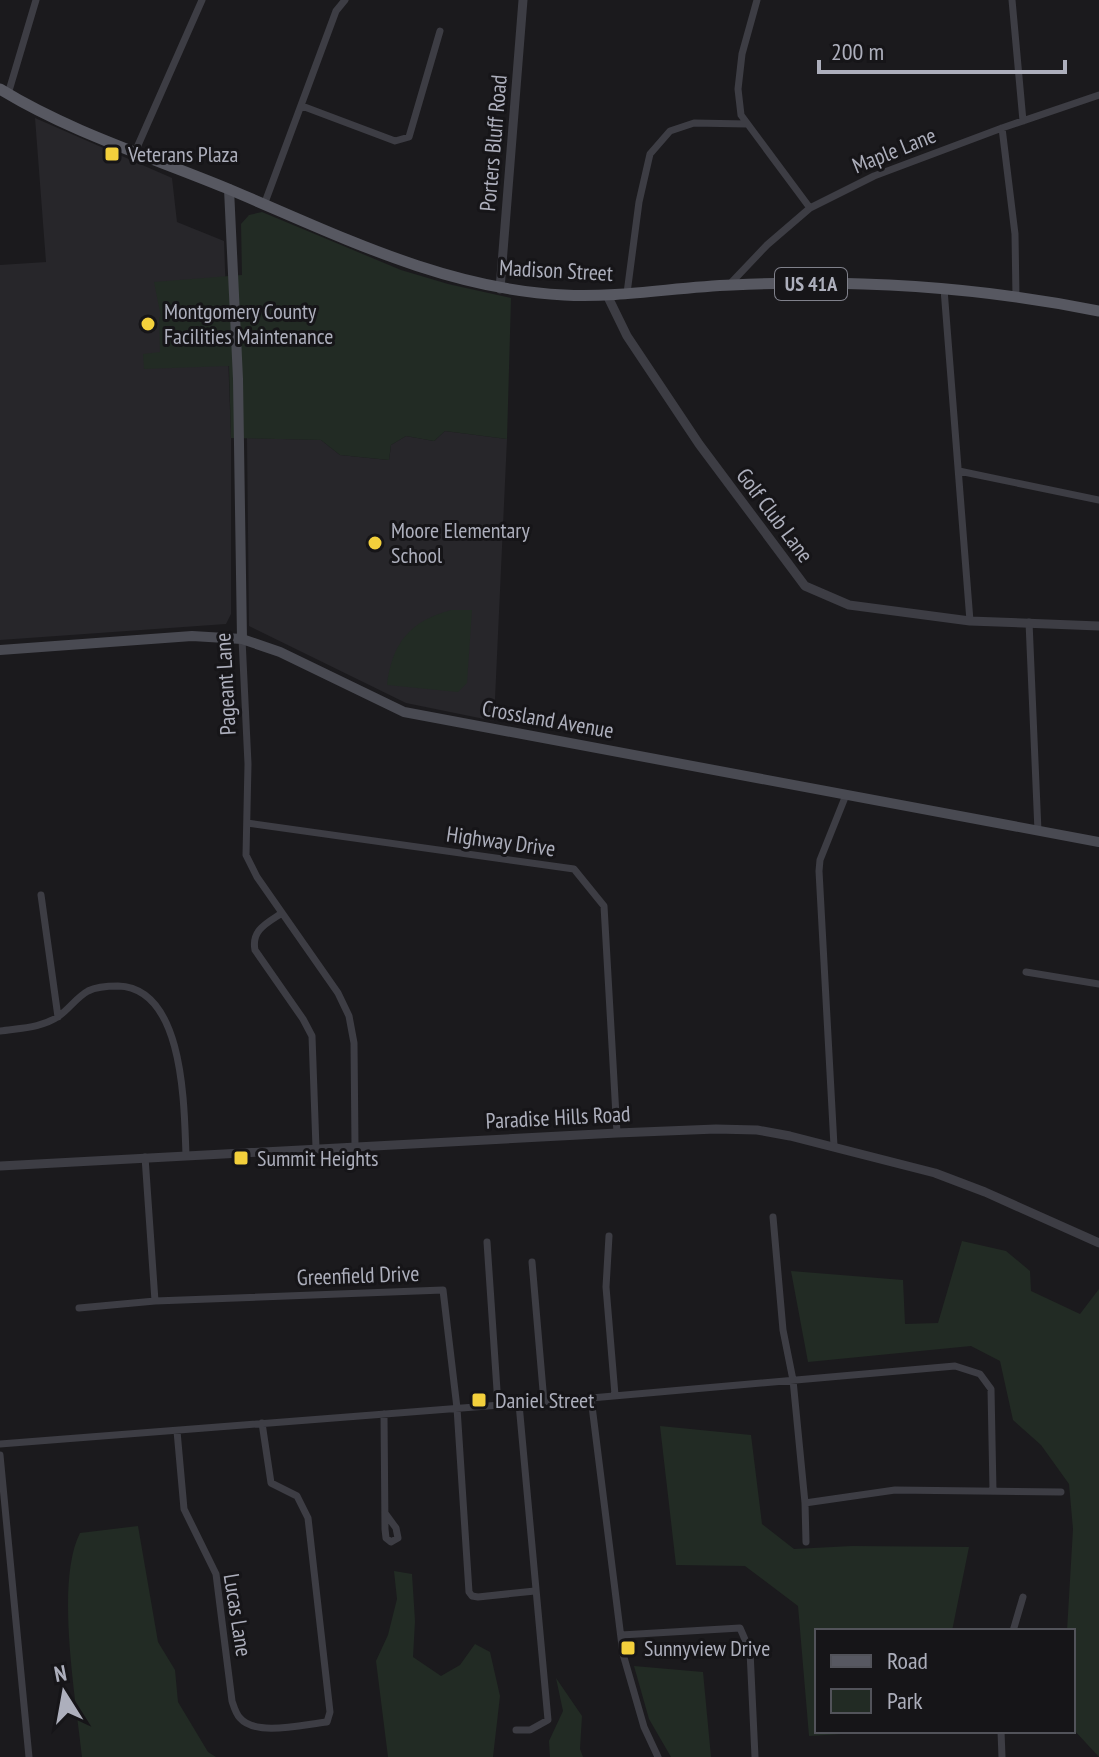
<svg xmlns="http://www.w3.org/2000/svg" width="1099" height="1757" font-family="'PT Sans Narrow',sans-serif">
  <rect width="100%" height="100%" fill="#1b1a1d"/>
  <path fill="#27262a" d="M35,118L172,178L177,222L224,241L231,438V614L226,624L0,640V265L46,262Z
    M445,431L507,439L494,721L406,703L249,626L247,438L321,440L340,455L389,460L391,445L406,436L434,441Z"/>
  <path fill="#222b24" d="M262,212L401,270L448,284L511,298L507,439L445,431L434,441L406,436L391,445L389,460L340,455L321,440L231,438L229,366L144,369L143,354L160,352L159,317H161L154,282L242,275L241,224L249,215Z
    M451,610H472L467,683L458,692L387,685C392,643 410,621 451,610Z
    M962,1241L1006,1251L1030,1271L1031,1291L1080,1314L1099,1289V1757L1074,1730L1073,1722V1631H1067L1073,1529L1069,1484L1041,1445L1013,1420L1000,1361L971,1346L808,1362L791,1271L903,1280L905,1324L938,1323Z
    M660,1426L751,1435L762,1524L794,1549L852,1546L969,1547L952,1631H817V1731H891L809,1736L798,1606L745,1566L676,1565Z
    M138,1526L158,1642L175,1670L178,1702L208,1752L216,1757H82C76,1700 55,1582 80,1533Z
    M394,1571L412,1574L415,1621L413,1657L441,1676L460,1665L475,1644L490,1652L500,1696L493,1757H388L376,1661L388,1635L397,1599Z
    M634,1666L703,1672L711,1757H671L649,1719Z
    M556,1678L582,1716L580,1749L583,1757H550L549,1741L563,1711Z"/>
  <g fill="none" stroke-linecap="round" stroke-linejoin="round">
    <path stroke="#3d3d44" stroke-width="7" d="M757,0L742,54L738,89L741,115L810,208
      M1012,0L1023,121
      M8,94L36,0
      M302,106L395,141L409,137L440,31
      M1002,128L1015,234L1016,297
      M135,152L202,0
      M264,205L336,11L345,0
      M729,285L767,245L810,208L874,176L1002,128L1099,95
      M944,289L970,621
      M627,293L639,202L650,154L670,131L694,123L747,124
      M959,471L1099,500
      M1029,622L1038,831
      M242,639L248,764L246,855L257,877L338,993L349,1016L354,1043L355,1146
      M247,823L574,869L604,906L617,1133
      M41,895L58,1017
      M282,913C267,923 251,930 255,950L303,1019L312,1036L316,1148
      M1026,972L1099,984
      M0,1031C20,1028 42,1028 59,1016C69,1009 77,997 88,991C96,987 108,986 118,986C185,988 184,1108 186,1155
      M834,1146L819,871L820,860L846,795
      M145,1157L155,1301
      M773,1217L783,1330L793,1380L805,1503L806,1542
      M609,1236L606,1287L615,1395
      M487,1242L498,1405
      M532,1262L544,1402
      M79,1308L155,1301L443,1290L457,1408L469,1592L472,1596L478,1597L535,1591
      M591,1398L623,1654L644,1727L658,1757
      M384,1414L385,1529L386,1538L391,1542L398,1538L396,1528L385,1513
      M177,1431L184,1509L216,1574L232,1701C234,1707 236,1714 240,1718C256,1737 305,1724 327,1722L330,1712L308,1518L297,1496L271,1483L262,1423
      M0,1444L591,1398L955,1366L980,1374L991,1389L993,1491
      M0,1455L29,1757
      M805,1503L895,1490L1061,1492
      M1013,1631L1023,1597
      M621,1635L740,1628L750,1651L755,1757
      M516,1730H530L548,1720L519,1404
      M1001,1731L1002,1757"/>
    <path stroke="#3d3d44" stroke-width="9" d="M500,289L523,0
      M607,295L627,336L699,444L805,586L849,605L970,621L1099,626
      M0,1166L617,1133L716,1129L757,1130L790,1136L935,1173L985,1192L1099,1243"/>
    <path stroke="#494a52" stroke-width="10" d="M229,189L238,379L242,639
      M0,650L192,636L242,639L280,652L404,712L1099,842"/>
    <path stroke="#575861" stroke-width="11" d="M0,89C70,132 151,157 226,188C336,234 443,289 564,295C620,298 676,287 732,285C855,279 979,287 1099,311"/>
  </g>
  <g fill="#f3d03c" stroke="#161518" stroke-width="3">
    <rect x="104" y="146" width="16" height="16" rx="4"/>
    <circle cx="148" cy="324" r="8"/>
    <circle cx="375" cy="543" r="8"/>
    <rect x="233" y="1150" width="16" height="16" rx="4"/>
    <rect x="471" y="1392" width="16" height="16" rx="4"/>
    <rect x="620" y="1640" width="16" height="16" rx="4"/>
  </g>
  <g text-anchor="middle" stroke-width="6" stroke-linejoin="round" paint-order="stroke">
    <rect fill="#161518" stroke="#80818b" stroke-width="2" x="775" y="268" width="72" height="32" rx="6"/>
    <g font-size="20" font-weight="bold" fill="#adafbc">
      <text x="811" y="291">US 41A</text>
    </g>
    <g font-size="22" fill="#adafbc" stroke="#161518">
      <text transform="translate(493 143) rotate(-85)" y="8">Porters Bluff Road</text>
      <text transform="translate(894 150) rotate(-22)" y="8">Maple Lane</text>
      <text transform="translate(556 270) rotate(3)" y="8">Madison Street</text>
      <text transform="translate(775 515) rotate(53)" y="8">Golf Club Lane</text>
      <text transform="translate(225 684) rotate(-93)" y="8">Pageant Lane</text>
      <text transform="translate(548 719) rotate(10)" y="8">Crossland Avenue</text>
      <text transform="translate(501 841) rotate(8)" y="8">Highway Drive</text>
      <text transform="translate(558 1117) rotate(-3)" y="8">Paradise Hills Road</text>
      <text transform="translate(358 1275) rotate(-2)" y="8">Greenfield Drive</text>
      <text transform="translate(238 1615) rotate(81)" y="8">Lucas Lane</text>
    </g>
    <g font-size="22" fill="#adafbc" stroke="#161518" text-anchor="start">
      <text x="128" y="162">Veterans Plaza</text>
      <text x="164" y="319">Montgomery County<tspan x="164" dy="25">Facilities Maintenance</tspan></text>
      <text x="391" y="538">Moore Elementary<tspan x="391" dy="25">School</tspan></text>
      <text x="257" y="1166">Summit Heights</text>
      <text x="495" y="1408">Daniel Street</text>
      <text x="644" y="1656">Sunnyview Drive</text>
    </g>
  </g>
  <rect x="815" y="1629" width="260" height="104" fill="#161518" stroke="#52535a" stroke-width="2"/>
  <rect x="831" y="1655" width="40" height="12" fill="#575861" stroke="#52535a" stroke-width="2"/>
  <text x="887" y="1669" font-size="24" fill="#adafbc">Road</text>
  <rect x="831" y="1689" width="40" height="24" fill="#222b24" stroke="#52535a" stroke-width="2"/>
  <text x="887" y="1709" font-size="24" fill="#adafbc">Park</text>
  <g transform="translate(64 1693) rotate(349)" stroke="#161518" stroke-width="6" paint-order="stroke">
  <path d="M0-6L14 30L0 20L-14 30Z" fill="#adafbc"/>
  <text y="-12" font-size="22" font-weight="bold" text-anchor="middle" fill="#adafbc">N</text>
  </g>
  <path d="M819 60v12h246v-12" fill="none" stroke="#adafbc" stroke-width="4"/>
  <text x="831" y="60" font-size="24" fill="#adafbc" stroke="#161518" stroke-width="6" paint-order="stroke">200 m</text>
</svg>
